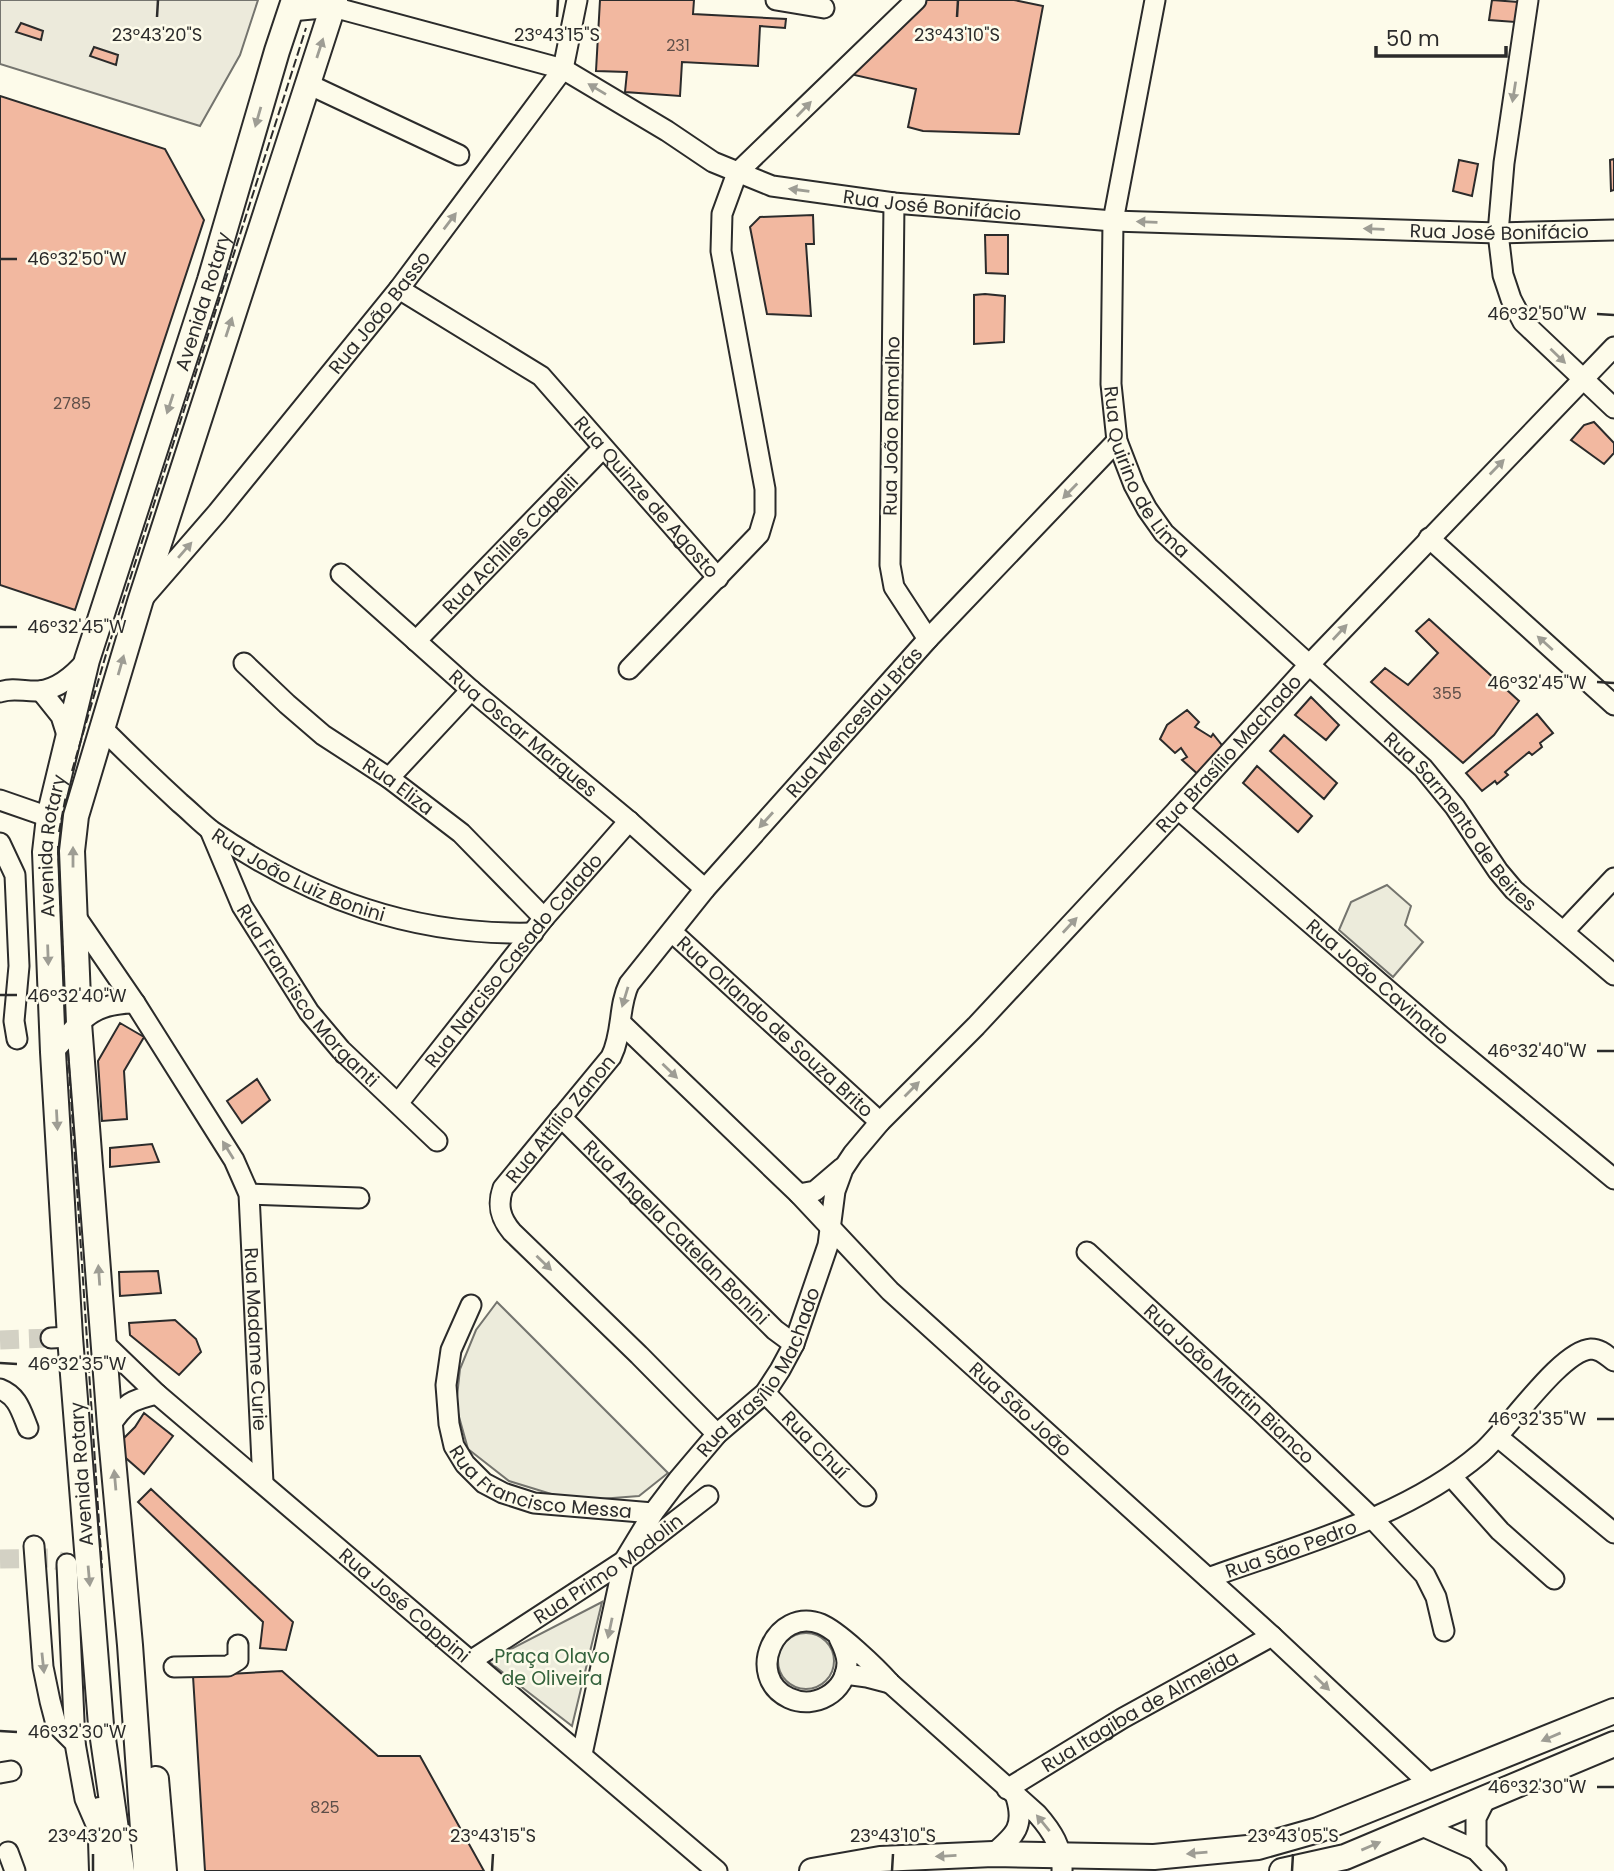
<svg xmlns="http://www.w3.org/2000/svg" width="1614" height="1871" font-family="Poppins,sans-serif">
  <rect width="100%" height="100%" fill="#fdfbea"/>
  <path fill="#ecebdb" stroke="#74746e" stroke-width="2" d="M1387,885L1411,906L1405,925L1423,942L1393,977L1339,930L1351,902Z
    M497,1302L668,1473L639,1496L600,1499L561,1497L509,1481L468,1449L456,1406L460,1369L476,1330Z
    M602,1602L572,1726L488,1661Z
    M778 1661a28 28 0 1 1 56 0a28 28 0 1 1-56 0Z"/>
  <path fill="#eceadb" stroke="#74746e" stroke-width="2" d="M0,0H258L240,55L200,126L0,64Z"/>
  <path fill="#f2b8a0" stroke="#2b2b2b" stroke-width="2" d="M600,0H694L693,14L786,19L785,28L760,26L758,66L682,62L680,96L625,92L627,72L596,71Z
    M922,0H1014L1043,6L1019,134L923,131L908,127L916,89L850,74Z
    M1492,0L1518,2L1515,22L1489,20Z
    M21,23L43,31L41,40L16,32Z
    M94,47L118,55L116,65L90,56Z
    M0,96L165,149L204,220L75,610L0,585Z
    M1614,159V190L1611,191L1610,160Z
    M1459,160L1478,164L1472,196L1453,191Z
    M813,215L814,244H806L811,316L767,314L750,227L760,217Z
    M985,235H1008V274L986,273Z
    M985,294L1005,296L1004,342L974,344V295Z
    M1594,422L1614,443V453L1604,464L1571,440L1584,425Z
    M1429,619L1519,701L1494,735L1463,763L1371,682L1385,668L1408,685L1438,653L1416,631Z
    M1311,697L1339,725L1326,740L1295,715Z
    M1187,710L1199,722L1195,727L1211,737L1213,734L1225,749L1200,776L1182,760L1187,757L1181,748L1175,753L1160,739L1167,725Z
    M1537,714L1553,733L1540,743L1542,747L1532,755L1529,752L1505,772L1508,775L1497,784L1495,781L1482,791L1466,773Z
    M1284,735L1337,783L1324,799L1270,751Z
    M1257,766L1312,816L1298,832L1243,783Z
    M120,1023L144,1037L124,1071L127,1119L102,1121L98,1061Z
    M257,1079L270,1100L242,1123L227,1101Z
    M152,1144L159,1162L110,1167V1148Z
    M158,1271L161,1293L120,1296L119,1272Z
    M175,1320L196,1339L201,1352L179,1375L130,1335L129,1323Z
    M144,1413L173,1436L144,1474L119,1452L120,1442L135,1427Z
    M151,1489L293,1622L286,1650L260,1648L263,1622L138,1502Z
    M282,1671L378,1756H420L484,1871H205L193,1676Z"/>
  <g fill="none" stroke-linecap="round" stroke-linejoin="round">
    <path stroke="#d3d1c4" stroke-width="19" stroke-dasharray="19 10" stroke-linecap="butt" d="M0,1340L51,1338
      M0,1559L51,1558L67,1564"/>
    <g stroke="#2b2b2b" stroke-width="23">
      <g id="minor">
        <path d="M776,0L824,8"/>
        <path id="s1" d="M1155,0L1113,221L1111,384L1117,441L1134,485L1147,509L1164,533L1423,768L1455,807L1498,871L1514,890L1614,975"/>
        <path d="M1528,0L1504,163L1498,233L1503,275L1511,299L1523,322L1614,408"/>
        <path id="s2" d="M291,11L333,7L563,69L667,131L713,162L772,186L894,203L1113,221L1498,233L1614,230"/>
        <path d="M308,84L459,155"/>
        <path d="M894,203L890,565L894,587L928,639"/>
        <path id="s3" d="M399,289L541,376L718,578"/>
        <path d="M1429,538L1614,705"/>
        <path id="s4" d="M341,574L471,690L629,821L705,889"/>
        <path id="s5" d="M145,596L217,513L399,289L563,69L577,0"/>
        <path id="s6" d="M416,641L603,448"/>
        <path id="s7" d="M244,663L287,704L323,735L389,778L461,833L544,918"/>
        <path d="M629,669L759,534L765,514V489L721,251L722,214L737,173L916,0"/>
        <path d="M41,691L61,716L67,735"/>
        <path d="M0,692C14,687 25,692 39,691C59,689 74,675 86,661"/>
        <path id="s8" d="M103,729C128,754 154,779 180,803C191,812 201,823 212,831C311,899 413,936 533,933"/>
        <path d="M389,778L471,690"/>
        <path d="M0,800L49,817"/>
        <path id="s9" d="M1178,809L1441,1036L1614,1179"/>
        <path id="s10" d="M210,830L242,906L309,1012L341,1050L437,1141"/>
        <path d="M0,843L15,875L19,966L14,1021L17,1039"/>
        <path id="s11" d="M74,914L135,1003L234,1160L249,1194L263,1483"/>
        <path d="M1564,931L1614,878"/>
        <path id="s12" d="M672,932L880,1122"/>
        <path id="s13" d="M621,1023L799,1194L890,1291L1272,1636L1432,1786"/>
        <path d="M53,1052C81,1021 90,1003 135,1003"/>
        <path id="s14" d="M399,1102L544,918L629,821"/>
        <path id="s15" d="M561,1117L775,1330L794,1344"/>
        <path d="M249,1194L359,1198"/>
        <path d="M799,1194L815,1191L842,1168"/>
        <path id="s16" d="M1087,1252L1261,1412L1372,1518L1425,1575L1436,1597L1444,1631"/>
        <path id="s17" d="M471,1305L451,1350L446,1385L449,1424L454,1446L465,1464L484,1483L503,1493L534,1503L653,1513"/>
        <path d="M51,1338L70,1337"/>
        <path id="s18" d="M104,1343L157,1394L717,1871"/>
        <path d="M0,1389C18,1396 21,1411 28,1428"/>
        <path id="s19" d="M765,1393L866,1496"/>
        <path d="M110,1426C125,1403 131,1400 157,1394"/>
        <path id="s20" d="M717,1434L639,1355L512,1232C500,1218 497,1205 503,1188L611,1057C623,1033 618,1007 629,984L705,889L928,639L1117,441"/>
        <path d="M1498,1437L1614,1533"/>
        <path d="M1452,1477L1500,1531L1554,1579"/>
        <path d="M34,1546L43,1667L50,1701L56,1724L75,1743L85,1799L98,1829"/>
        <path d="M67,1564L75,1743"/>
        <path id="s21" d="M1208,1578C1299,1545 1407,1517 1481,1453C1508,1430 1560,1351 1591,1349C1601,1349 1607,1356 1614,1361"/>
        <path d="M839,1638C843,1646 847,1654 847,1663C846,1692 815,1710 789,1698C744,1677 775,1606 821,1624C838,1631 877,1668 890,1683L1037,1814C1052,1831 1063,1848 1062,1871"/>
        <path id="s22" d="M472,1660L624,1561L708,1496"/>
        <path d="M174,1667L228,1666L238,1660V1645"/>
        <path d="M845,1674L867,1677L890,1683"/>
        <path id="s23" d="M582,1754L624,1561L653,1513L678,1480L717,1434L765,1393L780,1370L794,1344L828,1245L835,1191L843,1169L853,1154L880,1122L976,1026L1178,809L1308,666L1614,347"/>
        <path d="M0,1773L11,1771"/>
        <path id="s24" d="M1007,1789L1123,1718L1272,1636"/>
        <path d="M1420,1825L1476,1850L1496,1871"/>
        <path d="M1476,1850V1818L1485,1800"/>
        <path d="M8,1852L15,1871"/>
        <path d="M993,1854C1015,1835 1025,1827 1016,1797"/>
      </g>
    </g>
    <g stroke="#2b2b2b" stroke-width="28">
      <g id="major">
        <path d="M156,1779L164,1871"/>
        <path d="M100,1810L102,1871"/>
        <path id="s25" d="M122,1871L101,1725L70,1337L53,1052L45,852L49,817L87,660L210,280L277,51L294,0"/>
        <path d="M146,1871L130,1645L110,1426L79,1023L72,851L76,816L140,602L335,0"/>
        <path d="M812,1871L880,1859L993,1854L1154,1857L1258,1847L1318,1830L1614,1711"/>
        <path d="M1282,1871L1345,1857L1614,1744"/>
      </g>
    </g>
    <use href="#minor" stroke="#fdfbea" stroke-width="19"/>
    <use href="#major" stroke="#fdfbea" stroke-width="24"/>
    <path stroke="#2b2b2b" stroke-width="2" stroke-dasharray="9 3.5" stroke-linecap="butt" d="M72,771L107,651L306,28
      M59,832L66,795
      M58,846L64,983
      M68,1052L102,1568"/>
  </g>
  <defs><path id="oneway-solid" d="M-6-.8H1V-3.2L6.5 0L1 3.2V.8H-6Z" transform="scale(1.75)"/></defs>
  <g fill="#9e9d94">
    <use href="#oneway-solid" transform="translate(320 48) rotate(-72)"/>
    <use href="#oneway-solid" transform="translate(597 89) rotate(-149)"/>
    <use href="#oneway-solid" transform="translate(1514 92) rotate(99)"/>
    <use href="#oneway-solid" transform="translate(804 109) rotate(-46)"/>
    <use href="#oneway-solid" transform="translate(258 117) rotate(106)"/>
    <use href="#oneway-solid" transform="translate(799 190) rotate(-172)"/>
    <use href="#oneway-solid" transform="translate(450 221) rotate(-53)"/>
    <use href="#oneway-solid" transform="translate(1147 222) rotate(-178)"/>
    <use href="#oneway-solid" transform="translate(1374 229) rotate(-178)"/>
    <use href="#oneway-solid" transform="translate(229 327) rotate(-72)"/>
    <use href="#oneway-solid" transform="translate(1558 356) rotate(44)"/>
    <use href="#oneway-solid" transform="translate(170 404) rotate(108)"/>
    <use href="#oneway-solid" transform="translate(1497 467) rotate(-46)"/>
    <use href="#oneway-solid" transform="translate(1070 491) rotate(134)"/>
    <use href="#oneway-solid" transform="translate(185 550) rotate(-49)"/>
    <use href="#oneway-solid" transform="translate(1340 632) rotate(-47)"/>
    <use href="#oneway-solid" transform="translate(1545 643) rotate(-138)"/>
    <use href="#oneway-solid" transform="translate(121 665) rotate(-74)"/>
    <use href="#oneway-solid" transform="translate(766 820) rotate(132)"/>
    <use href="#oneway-solid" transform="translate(73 857) rotate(-90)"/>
    <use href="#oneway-solid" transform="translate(1070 925) rotate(-47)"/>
    <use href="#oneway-solid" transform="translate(48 955) rotate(88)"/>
    <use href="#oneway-solid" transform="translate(625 997) rotate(107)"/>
    <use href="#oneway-solid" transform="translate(670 1071) rotate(44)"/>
    <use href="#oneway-solid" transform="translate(912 1089) rotate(-45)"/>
    <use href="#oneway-solid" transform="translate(57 1120) rotate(87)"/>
    <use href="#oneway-solid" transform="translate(228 1150) rotate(-122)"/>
    <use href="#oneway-solid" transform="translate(544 1263) rotate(44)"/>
    <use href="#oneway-solid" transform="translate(99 1275) rotate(-94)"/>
    <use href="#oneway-solid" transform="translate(115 1480) rotate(-95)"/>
    <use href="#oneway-solid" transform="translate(89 1576) rotate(85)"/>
    <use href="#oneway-solid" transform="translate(610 1628) rotate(102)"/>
    <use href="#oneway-solid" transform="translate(43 1663) rotate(84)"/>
    <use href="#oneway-solid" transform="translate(1322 1683) rotate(44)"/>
    <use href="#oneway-solid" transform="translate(1551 1737) rotate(157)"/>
    <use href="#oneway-solid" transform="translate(1043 1823) rotate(-129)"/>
    <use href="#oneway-solid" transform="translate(1371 1846) rotate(-23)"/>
    <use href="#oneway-solid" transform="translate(1197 1853) rotate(175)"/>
    <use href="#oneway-solid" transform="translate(946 1856) rotate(177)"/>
  </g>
  <path fill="none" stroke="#2b2b2b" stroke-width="2.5" d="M157,17L158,0M557,17L558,0M957,17L958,0M0,259H17M1597,314L1614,315M0,627H17M1597,682L1614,683M0,995H17M1597,1051H1614M0,1363L17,1364M1597,1419H1614M0,1731L17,1732M1597,1787H1614M93,1871V1854M492,1871L493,1854M892,1871L893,1854M1292,1871L1293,1854"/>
  <g text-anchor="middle" stroke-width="5" stroke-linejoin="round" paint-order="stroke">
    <g font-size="16" fill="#5d4e48">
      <text x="678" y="51">231</text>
      <text x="72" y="409">2785</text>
      <text x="1447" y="699">355</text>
      <text x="325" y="1813">825</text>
    </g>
    <g font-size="19" fill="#2b2b2b" stroke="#fdfbea">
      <text dy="7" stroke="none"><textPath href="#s2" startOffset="682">Rua José Bonifácio</textPath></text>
      <text dy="7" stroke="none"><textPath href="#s2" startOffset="1250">Rua José Bonifácio</textPath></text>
      <text dy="7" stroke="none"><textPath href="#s25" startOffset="1596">Avenida Rotary</textPath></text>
      <text dy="7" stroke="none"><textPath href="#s5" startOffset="368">Rua João Basso</textPath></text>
      <text transform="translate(891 426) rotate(-89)" y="7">Rua João Ramalho</text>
      <text dy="7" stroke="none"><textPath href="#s1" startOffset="485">Rua Quirino de Lima</textPath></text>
      <text dy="7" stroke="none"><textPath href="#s3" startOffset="327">Rua Quinze de Agosto</textPath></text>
      <text dy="7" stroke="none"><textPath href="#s6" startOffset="135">Rua Achilles Capelli</textPath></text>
      <text dy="7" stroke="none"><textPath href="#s20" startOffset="926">Rua Wenceslau Brás</textPath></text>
      <text dy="7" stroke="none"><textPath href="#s4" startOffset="242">Rua Oscar Marques</textPath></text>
      <text dy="7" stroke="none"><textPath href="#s23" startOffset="1225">Rua Brasílio Machado</textPath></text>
      <text dy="7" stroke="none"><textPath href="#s7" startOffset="198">Rua Eliza</textPath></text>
      <text dy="7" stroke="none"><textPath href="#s1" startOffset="964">Rua Sarmento de Beires</textPath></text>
      <text dy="7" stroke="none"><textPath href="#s25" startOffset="1029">Avenida Rotary</textPath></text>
      <text dy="7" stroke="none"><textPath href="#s8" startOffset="247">Rua João Luiz Bonini</textPath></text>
      <text dy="7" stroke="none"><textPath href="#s14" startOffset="182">Rua Narciso Casado Calado</textPath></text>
      <text dy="7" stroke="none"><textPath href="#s9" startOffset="264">Rua João Cavinato</textPath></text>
      <text dy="7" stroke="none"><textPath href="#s10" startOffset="194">Rua Francisco Morganti</textPath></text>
      <text dy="7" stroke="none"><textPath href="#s12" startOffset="140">Rua Orlando de Souza Brito</textPath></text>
      <text dy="7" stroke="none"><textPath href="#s20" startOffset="425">Rua Attílio Zanon</textPath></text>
      <text dy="7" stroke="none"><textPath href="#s15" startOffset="163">Rua Angela Catelan Bonini</textPath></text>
      <text dy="7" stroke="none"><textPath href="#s11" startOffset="476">Rua Madame Curie</textPath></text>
      <text dy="7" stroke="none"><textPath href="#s23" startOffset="432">Rua Brasílio Machado</textPath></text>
      <text dy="7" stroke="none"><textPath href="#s16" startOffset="194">Rua João Martin Bianco</textPath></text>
      <text dy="7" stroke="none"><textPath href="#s13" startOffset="556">Rua São João</textPath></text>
      <text dy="7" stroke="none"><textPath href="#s19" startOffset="72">Rua Chuí</textPath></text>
      <text transform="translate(81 1474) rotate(-94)" y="7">Avenida Rotary</text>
      <text dy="7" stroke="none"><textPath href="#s17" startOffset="247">Rua Francisco Messa</textPath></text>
      <text dy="7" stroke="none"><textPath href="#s21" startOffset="88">Rua São Pedro</textPath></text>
      <text dy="7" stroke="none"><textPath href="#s22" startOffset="164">Rua Primo Modolin</textPath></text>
      <text dy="7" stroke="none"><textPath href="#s18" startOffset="399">Rua José Coppini</textPath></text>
      <text dy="7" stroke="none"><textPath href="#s24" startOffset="154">Rua Itagiba de Almeida</textPath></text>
    </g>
    <g font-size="19" fill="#34623c" stroke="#fdfbea">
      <text x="552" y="1663">Praça Olavo<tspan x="552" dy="22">de Oliveira</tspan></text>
    </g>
  </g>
  <g font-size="18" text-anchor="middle" fill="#2b2b2b" stroke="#fdfbea" stroke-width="5" stroke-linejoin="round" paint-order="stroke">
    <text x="157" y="41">23°43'20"S</text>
    <text x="557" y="41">23°43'15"S</text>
    <text x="957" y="41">23°43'10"S</text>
    <text x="77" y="265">46°32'50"W</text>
    <text x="1537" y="320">46°32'50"W</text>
    <text x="77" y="633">46°32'45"W</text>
    <text x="1537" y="689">46°32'45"W</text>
    <text x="77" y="1002">46°32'40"W</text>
    <text x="1537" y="1057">46°32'40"W</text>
    <text x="77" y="1370">46°32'35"W</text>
    <text x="1537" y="1425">46°32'35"W</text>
    <text x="77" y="1738">46°32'30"W</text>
    <text x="1537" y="1793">46°32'30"W</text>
    <text x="93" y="1842">23°43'20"S</text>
    <text x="493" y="1842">23°43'15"S</text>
    <text x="893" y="1842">23°43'10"S</text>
    <text x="1293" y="1842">23°43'05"S</text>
  </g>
  <path d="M1376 46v10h130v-10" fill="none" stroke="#2b2b2b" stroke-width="3.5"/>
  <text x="1386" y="46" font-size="21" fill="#2b2b2b" stroke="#fdfbea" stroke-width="5" paint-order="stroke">50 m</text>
</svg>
